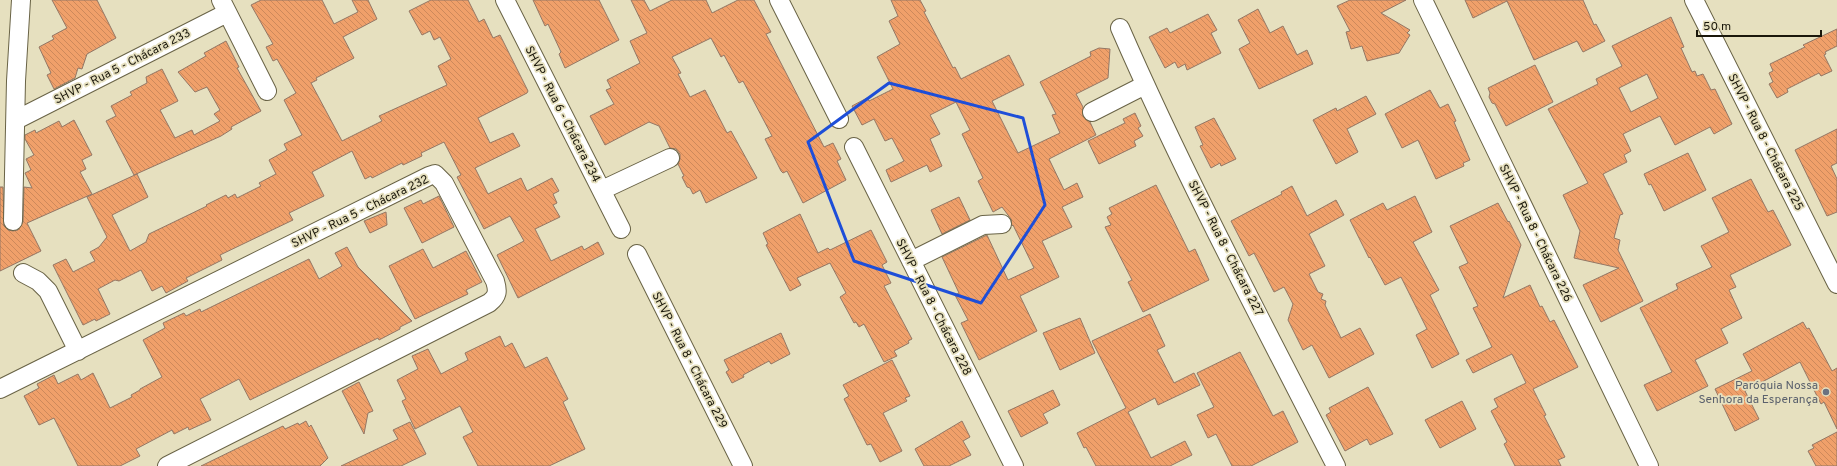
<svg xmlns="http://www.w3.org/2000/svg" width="1837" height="466" font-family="Overpass,sans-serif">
  <defs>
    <pattern id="building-back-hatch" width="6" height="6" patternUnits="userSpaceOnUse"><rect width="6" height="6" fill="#f0a06a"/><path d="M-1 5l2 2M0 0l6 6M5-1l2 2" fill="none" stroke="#cd895b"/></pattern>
  </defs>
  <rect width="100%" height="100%" fill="#e6e0bf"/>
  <path fill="url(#building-back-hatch)" stroke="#937765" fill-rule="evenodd" d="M52,0H97L116,38L87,54L82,69L78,68L75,78L54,89L47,75L51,73L39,47L54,39L52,36L67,28Z
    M261,0H322L334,24L358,12L352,0H368L377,19L343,37L354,58L316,78L317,80L311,83L342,141L382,121L379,116L447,85L438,66L451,59L440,37L434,40L430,31L422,35L409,11L431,0H468L479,22L484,19L493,38L500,35L528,91L527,93L478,118L490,143L513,133L520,146L475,168L488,194L521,178L527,191L552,178L559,191L553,194L557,203L553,205L560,217L535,229L551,261L582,246L584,250L598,242L604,254L518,298L497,255L524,241L510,216L484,229L457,177L461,175L444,142L421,153L422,156L403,165L402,163L372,178L371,176L365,179L352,151L312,172L324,196L289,213L293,220L220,255L222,260L186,278L188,281L166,293L162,286L152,291L141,270L119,281L115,280L98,289L110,314L96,321L95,319L83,325L53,265L66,259L73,272L95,261L90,252L99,247L107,237L87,197L137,174L148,197L112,215L130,251L146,242L149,234L207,206L206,205L226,195L228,198L235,194L237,198L261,186L259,183L276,174L269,160L287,150L284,144L302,135L284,100L296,93L277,59L273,61L266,47L273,44L251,5Z
    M533,0H599L619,40L565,68L559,54L561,52L548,24L545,26Z
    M631,0H644L650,11L672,0H706L712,13L738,0H754L771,32L766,34L824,147L833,143L841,159L837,161L846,180L803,203L787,171L783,173L781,171L765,139L772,136L743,81L739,83L724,55L721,57L711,38L672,57L681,73L678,74L690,97L705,90L727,133L731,131L757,178L706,203L700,190L693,194L690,188L687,187L682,177L684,176L678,164L680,159V154L676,149L670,148L659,126L649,122L605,145L590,116L614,104L606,90L611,88L607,80L640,63L630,41L647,33Z
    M891,0H920L926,11L924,12L953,68L955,67L961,79L1009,55L1024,85L992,101L1018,153L1060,133L1052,115L1056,114L1040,82L1091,56L1090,52L1099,48L1110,49L1108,78L1076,94L1083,107V116L1090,122L1096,135L1049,159L1064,190L1077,183L1083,197L1062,207L1072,227L1042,241L1059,277L1020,296L1037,331L979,360L961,323L968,320L955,295L959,293L942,257L987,235L1008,280L1034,268L1013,225L1012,226L1011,219L1002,207L993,212L978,181L983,178L962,134L970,130L956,102L930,115L940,134L930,139L942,166L930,172L927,165L891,182L886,170L904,161L892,138L885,141L874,119L862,125L852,106L867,98L869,101L893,89L877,57L900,44L889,21L898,16Z
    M1350,0H1406L1381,13L1410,30L1407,33L1410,35L1399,53L1367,61L1362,46L1351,49L1346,32L1350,31L1337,6Z
    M1465,0H1583L1594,25L1596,24L1605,41L1583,52L1577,41L1534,60L1507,1L1473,18Z
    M1258,9L1270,33L1283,26L1297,55L1307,50L1313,64L1259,89L1239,49L1250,43L1238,20Z
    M1208,14L1217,30L1211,33L1221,53L1187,70L1185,64L1178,68L1175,62L1165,68L1149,37L1167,28L1170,33Z
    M1671,17L1684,47L1681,48L1692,72L1695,71L1697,76L1703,74L1711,90L1715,89L1732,124L1714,134L1710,127L1675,145L1660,116L1623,134L1631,151L1624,155L1627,162L1603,174L1623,214L1620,215L1614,238L1620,240L1618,250L1643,301L1601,322L1583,285L1619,268L1574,258L1580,231L1563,195L1588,183L1548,109L1598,84L1596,79L1622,66L1612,46ZM1647,74L1658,98L1631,112L1619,88Z
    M1837,29V46L1825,52L1826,54L1824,55L1832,71L1821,76L1819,73L1787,89L1788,92L1777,98L1769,84L1773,82L1769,73L1773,71L1770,64L1805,47L1803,45Z
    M226,41L239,67L237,68L261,111L231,127L232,129L221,136L134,175L106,121L116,116L111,106L132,95L130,92L147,83L146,77L162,69L178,101L160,110L175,138L192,130L194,135L220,121L214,114L220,110L207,87L195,92L178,72L206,56L204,53Z
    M1535,65L1553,102L1506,126L1495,104L1492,103L1489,97L1490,93L1488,88Z
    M1430,90L1440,108L1448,104L1456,121L1454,122L1470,160L1463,163L1464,166L1436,179L1418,140L1402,148L1385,114Z
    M1366,96L1376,114L1347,129L1358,152L1336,164L1313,120L1336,108L1337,111Z
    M1135,113L1141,126L1138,128L1143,136L1134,141L1136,146L1099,164L1088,141L1125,123L1123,119Z
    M1214,118L1236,159L1221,166L1220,163L1211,168L1200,146L1203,145L1195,127Z
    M74,120L92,155L82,160L86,169L80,172L92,194L27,223L41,251L0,271V187H3L4,226L8,230L13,231L18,230L23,222L24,187L32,188L25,173L31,170L26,159L34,155L25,139V135L35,130L36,133L59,121L62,127Z
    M1837,129V163L1831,166L1837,179V212L1827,216L1795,150Z
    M1688,153L1706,190L1664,211L1651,184L1649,185L1644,174Z
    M1751,179L1768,212L1773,210L1791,245L1730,275L1736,287L1729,290L1742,318L1721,329L1728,343L1695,360L1708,386L1657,411L1644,385L1672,372L1640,308L1678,289L1676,284L1712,267L1701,246L1729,232L1712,198Z
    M1156,185L1189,252L1195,249L1209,280L1143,312L1128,282L1132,280L1105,227L1111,225L1107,217L1112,214L1109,208Z
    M1292,186L1307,216L1336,200L1344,215L1309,234L1325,266L1309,274L1318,292L1323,294L1321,299L1326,301L1325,305L1341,338L1360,328L1374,354L1329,378L1312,345L1303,350L1288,320L1293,304L1284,287L1274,292L1254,253L1249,256L1231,221L1282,194L1281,192Z
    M439,196L454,227L422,243L404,208L421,200L423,204Z
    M1415,196L1432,232L1413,242L1439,290L1430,295L1459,354L1432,368L1416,335L1427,329L1401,277L1385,285L1370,257L1369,258L1350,220L1383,203L1387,210Z
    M959,197L970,220L942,234L931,210Z
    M1498,203L1508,222L1509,221L1521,245L1503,298L1530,285L1540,307L1542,306L1550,322L1554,320L1578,367L1533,389L1546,415L1544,416L1565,457L1558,460L1561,466H1515L1504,444L1507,442L1491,411L1498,407L1494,399L1526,383L1512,354L1473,373L1466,360L1492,347L1473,308L1478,306L1459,267L1468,263L1450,226Z
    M386,212L387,225L370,233L364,221Z
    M800,214L818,253L828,248L830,250L871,230L887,262L882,265L891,283L884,286L912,339L908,341L909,343L894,351L897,356L884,362L864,324L859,327L856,322L854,323L840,297L846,293L830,263L797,278L801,285L790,291L766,245L768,244L763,233Z
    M347,247L358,267L412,321L400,327V329L379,340L378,338L250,400L239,379L200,399L211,420L189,430L188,427L174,434L172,430L136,449L140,456L120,466H78L54,418L39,425L24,396L39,388L37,384L54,375L58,384L78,374L81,380L93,373L110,408L132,397L131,395L140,390V389L162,377L143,340L165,328L163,323L184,313L186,316L200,309L201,312L309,259L319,279L342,266L335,253Z
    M423,249L433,268L466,251L482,282L466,290L468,294L415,319L389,266Z
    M1150,314L1165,346L1157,350L1174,383L1194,373L1200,385L1158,405L1155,398L1128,412L1151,458L1185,441L1192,455L1170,466H1096L1086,447L1084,448L1077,433L1126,408L1092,341Z
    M1080,318L1095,353L1060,370L1043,333Z
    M1803,322L1807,329L1809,328L1832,371L1837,368V429L1824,402L1821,404L1800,362L1745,391L1759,419L1735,431L1715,389L1752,371L1743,354Z
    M781,333L790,354L771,364L769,361L743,375L744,377L732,383L726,372L729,370L724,360Z
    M500,336L505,347L512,343L525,368L547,357L568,399L563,402L585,449L549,466H478L463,437L473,432L460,406L415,429L402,401L406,399L397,380L418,369L412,356L428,349L441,374L468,360L465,353Z
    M1240,352L1273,416L1283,411L1298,442L1251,466H1232L1216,434L1208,438L1197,415L1214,407L1197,373Z
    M892,360L910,396L905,398L907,401L883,413L902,451L880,462L871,444L867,445L844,399L849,396L843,385Z
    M359,382L373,411L368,413L364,434L342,391Z
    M1368,387L1393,434L1370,445L1367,439L1345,451L1326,415L1331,412L1329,408Z
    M1053,390L1060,405L1043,414L1048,423L1021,437L1008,411Z
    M1462,401L1476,429L1440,448L1425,420Z
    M306,421L309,427L311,425L328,458L320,466H201L283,426L285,429L298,423L299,425Z
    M962,421L970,437L963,441L971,455L949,466H924L915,449Z
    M410,422L426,454L401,466H341L398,439L393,430Z
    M1837,432V466H1816L1808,451L1814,448L1812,445Z"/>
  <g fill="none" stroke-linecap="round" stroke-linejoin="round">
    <g stroke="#696346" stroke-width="20">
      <path id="minor" d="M221,0L267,91
        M505,0L621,229
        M779,0L839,119
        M1423,0L1649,466
        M1694,0L1837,284
        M1120,28C1185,177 1262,322 1336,466
        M1092,112L1145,85
        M16,120L227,13
        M854,147L1014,466
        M602,190L670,158
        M13,221L16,81L21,0
        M637,254L743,466
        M911,261L983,225L1002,224
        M23,273L38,281L48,291L78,351
        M0,389L429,176L435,174L444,183L495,281C498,291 498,296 489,303L167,466"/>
    </g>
    <use href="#minor" stroke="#fff" stroke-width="18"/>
  </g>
  <path fill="none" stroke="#1d4ed8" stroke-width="3" stroke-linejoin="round" d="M889,83L1023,118L1045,205L981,303L854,261L808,142Z"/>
  <circle fill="#6b7280" stroke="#e6e0bf" stroke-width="1.5" cx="1826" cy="392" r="4"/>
  <g text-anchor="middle" stroke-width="3.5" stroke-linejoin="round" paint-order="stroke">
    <g font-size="12" fill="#1a170b" stroke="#e6e0bf">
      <text transform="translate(122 66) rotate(-27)" y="4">SHVP - Rua 5 - Chácara 233</text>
      <text transform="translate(563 114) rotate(63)" y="4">SHVP - Rua 6 - Chácara 234</text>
      <text transform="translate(1766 142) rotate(63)" y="4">SHVP - Rua 8 - Chácara 225</text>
      <text transform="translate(360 211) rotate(-26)" y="4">SHVP - Rua 5 - Chácara 232</text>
      <text transform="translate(1536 233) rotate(64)" y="4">SHVP - Rua 8 - Chácara 226</text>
      <text transform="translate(1226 248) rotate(63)" y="4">SHVP - Rua 8 - Chácara 227</text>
      <text transform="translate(934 307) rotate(63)" y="4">SHVP - Rua 8 - Chácara 228</text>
      <text transform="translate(690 360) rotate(63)" y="4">SHVP - Rua 8 - Chácara 229</text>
    </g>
    <g font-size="12" fill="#5b616d" stroke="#e6e0bf" text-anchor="end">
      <text x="1818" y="389">Paróquia Nossa<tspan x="1818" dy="14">Senhora da Esperança</tspan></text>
    </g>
  </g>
  <path d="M1697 30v6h124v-6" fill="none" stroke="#1a170b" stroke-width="2"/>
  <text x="1703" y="30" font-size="12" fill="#1a170b" stroke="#e6e0bf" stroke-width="3" paint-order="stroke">50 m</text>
</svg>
